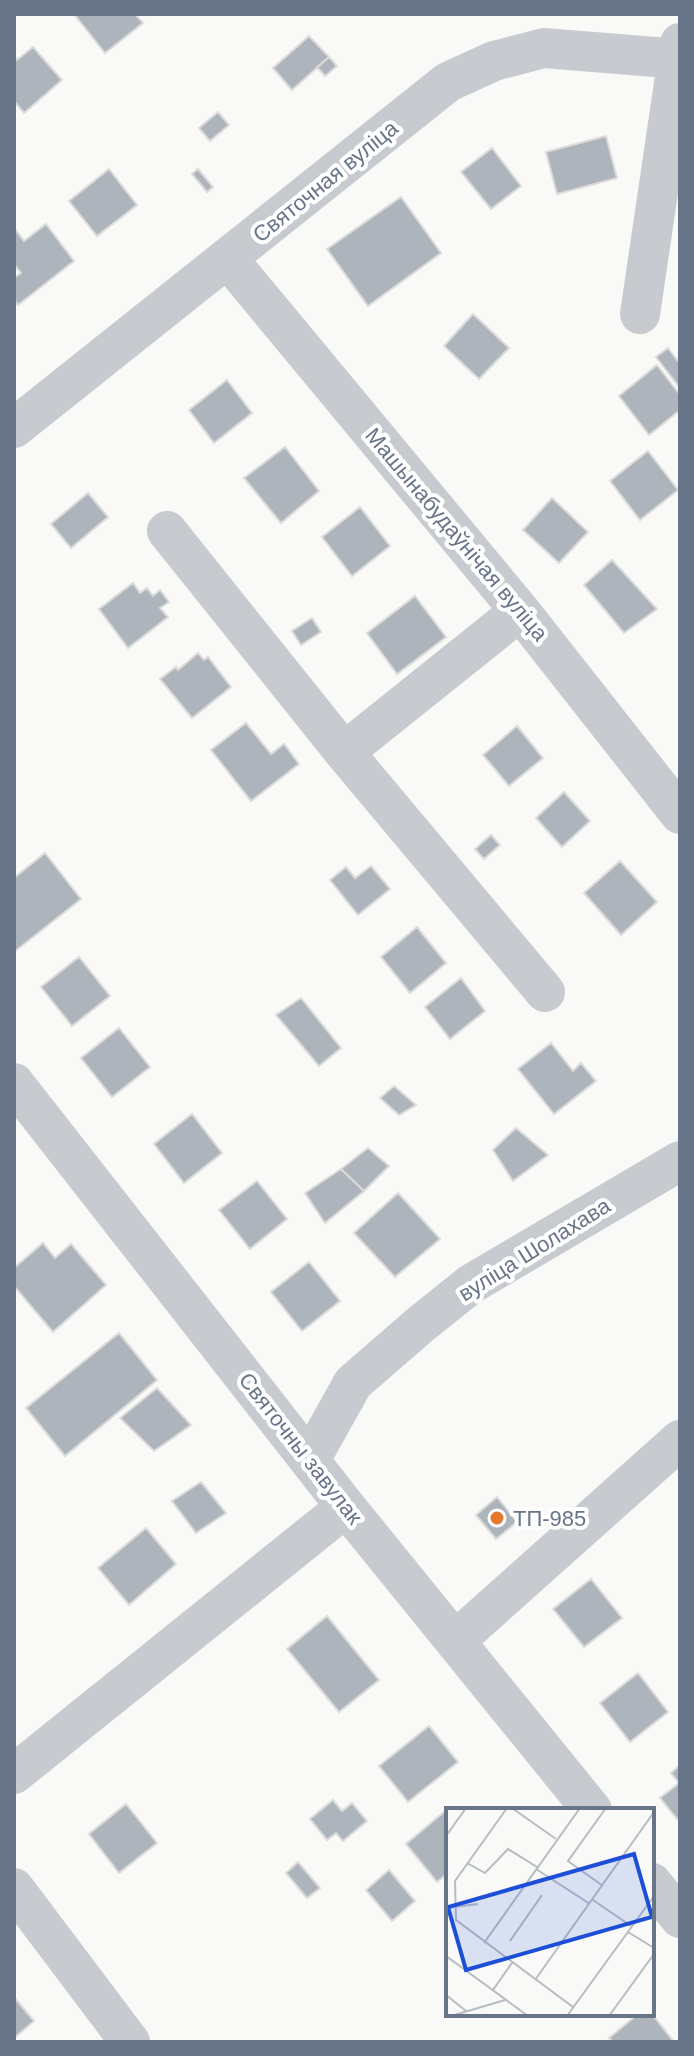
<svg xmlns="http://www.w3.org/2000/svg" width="694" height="2056" font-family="Arial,sans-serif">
  <rect width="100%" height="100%" fill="#f9f9f7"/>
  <path fill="#aeb4bc" stroke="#dbdbd9" stroke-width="2" d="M74,14H135L143,23L105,53Z
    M309,36L329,57L292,90L273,68Z
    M33,47L62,80L24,113L14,101V56L17,60Z
    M329,57L337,66L325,76L317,67Z
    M218,112L229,125L210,141L199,128Z
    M606,136L617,178L557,194L546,152Z
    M492,148L521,186L491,209L461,172Z
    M109,169L137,205L97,236L69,201Z
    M198,169L213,187L207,192L192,174Z
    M401,197L441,253L368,306L327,249Z
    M46,224L74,261L18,305L14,299V278L21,273L14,264V228L24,241Z
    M473,314L509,348L479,379L444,346Z
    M668,348L680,364V388L656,357Z
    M657,365L680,395V410L649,435L619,396Z
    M227,380L252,413L214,443L189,410Z
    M285,447L319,491L281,523L244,478Z
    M648,451L678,490L640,520L610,481Z
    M88,493L108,517L71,548L51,524Z
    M552,498L588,532L559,563L523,530Z
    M360,507L390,546L352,576L322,537Z
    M612,560L657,609L624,633L584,585Z
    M133,583L140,593L147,588L153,596L160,590L169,602L160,608L168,617L128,648L99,609Z
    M415,596L446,637L397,674L367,633Z
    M312,618L321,632L301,645L292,631Z
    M198,653L204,660L208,657L231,687L192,718L160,679L176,667L178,670Z
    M246,723L271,754L284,744L299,764L251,801L211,750Z
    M517,726L543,758L509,786L483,755Z
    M564,792L590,821L562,847L536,818Z
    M491,835L500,845L484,859L475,849Z
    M45,853L81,899L14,952V878Z
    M620,861L657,902L621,935L584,893Z
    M371,866L390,889L358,915L330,880L346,867L355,878Z
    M417,927L446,963L410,993L381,957Z
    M79,957L110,996L72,1026L41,987Z
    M461,978L485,1011L450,1039L425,1007Z
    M301,998L341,1048L319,1066L276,1015Z
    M119,1028L150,1067L112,1097L81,1058Z
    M551,1043L573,1071L581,1063L596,1081L554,1114L518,1069Z
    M394,1086L416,1105L399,1115L380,1098Z
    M192,1114L222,1153L184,1183L154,1144Z
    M516,1128L548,1155L513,1181L493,1150Z
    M368,1148L389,1166L364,1191L341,1169Z
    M341,1169L364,1191L325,1223L305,1193Z
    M257,1181L287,1219L250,1249L219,1210Z
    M398,1193L440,1239L395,1277L354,1233Z
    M43,1243L55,1258L71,1244L106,1285L53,1332L14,1286V1268Z
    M309,1262L340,1301L302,1331L271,1292Z
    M119,1333L157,1380L65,1456L26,1408Z
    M157,1388L191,1425L154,1451L120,1418Z
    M201,1482L226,1513L196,1533L172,1501Z
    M497,1497L517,1522L496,1539L476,1515Z
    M146,1528L176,1564L129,1605L98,1568Z
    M591,1579L622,1618L584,1647L553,1609Z
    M327,1616L379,1680L339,1712L287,1649Z
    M638,1673L668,1712L630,1742L600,1703Z
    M429,1726L458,1762L408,1802L379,1766Z
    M680,1765V1817L677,1819L660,1798L679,1783L671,1773Z
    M333,1800L342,1811L352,1803L367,1821L343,1841L336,1833L327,1840L310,1819Z
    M126,1804L157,1843L119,1873L89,1834Z
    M450,1807L452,1810H448V1873L437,1882L406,1844Z
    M298,1862L320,1888L307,1898L286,1873Z
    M389,1870L415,1901L392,1921L366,1890Z
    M14,1997L34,2021L14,2038Z
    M638,2014H652L674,2042H613L609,2038Z"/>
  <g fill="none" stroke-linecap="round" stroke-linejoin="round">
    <path stroke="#c7cace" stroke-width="40" d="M228,259L520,611L680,814
      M640,314L680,43
      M14,428L448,82L494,61L544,48L680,59
      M167,531L344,752L545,992
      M344,752L520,611
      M14,1083L346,1507L592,1810
      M310,1460L353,1383L421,1324L471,1284L680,1161
      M455,1641L680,1440
      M14,1774L346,1507
      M652,1883L680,1918
      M14,1888L130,2042"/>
  </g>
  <circle fill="#e4782d" stroke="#fff" stroke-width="3" cx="497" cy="1518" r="8"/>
  <g text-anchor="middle" stroke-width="8" stroke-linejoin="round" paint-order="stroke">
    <g font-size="22" fill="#687488" stroke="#fff">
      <text transform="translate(325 181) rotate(-39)" y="8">Святочная вуліца</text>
      <text transform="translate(457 534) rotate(50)" y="8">Машынабудаўнічая вуліца</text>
      <text transform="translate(534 1249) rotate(-32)" y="8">вуліца Шолахава</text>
      <text transform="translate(301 1448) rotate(52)" y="8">Святочны завулак</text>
    </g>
    <g font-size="22" fill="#687488" stroke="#fff" text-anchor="start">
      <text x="513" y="1526">ТП-985</text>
    </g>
  </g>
  <g transform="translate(446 1808)">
    <rect width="208" height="208" fill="#f9f9f7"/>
    <path fill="none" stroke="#b6bcc4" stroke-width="2" d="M61,0L9,73L10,112L127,199M66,0L110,31M0,28L20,0M21,55L39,65L62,41L91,59M90,61L144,96M157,78L122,53L160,0M147,92L185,118M0,100L32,96M182,124L208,140M64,133L96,87M38,135L134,0M0,148L82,208M89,172L208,4M47,182L66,155M0,187L20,203M5,208L59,192M121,208L208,88M163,208L208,146"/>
    <path fill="#1d4ed8" fill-opacity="0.15" stroke="#1d4ed8" stroke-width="4" d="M188,46L206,109L20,162L2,99Z"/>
    <rect width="208" height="208" fill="none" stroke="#687488" stroke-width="4"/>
  </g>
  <rect width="694" height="2056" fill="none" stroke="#687488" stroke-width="32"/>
</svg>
